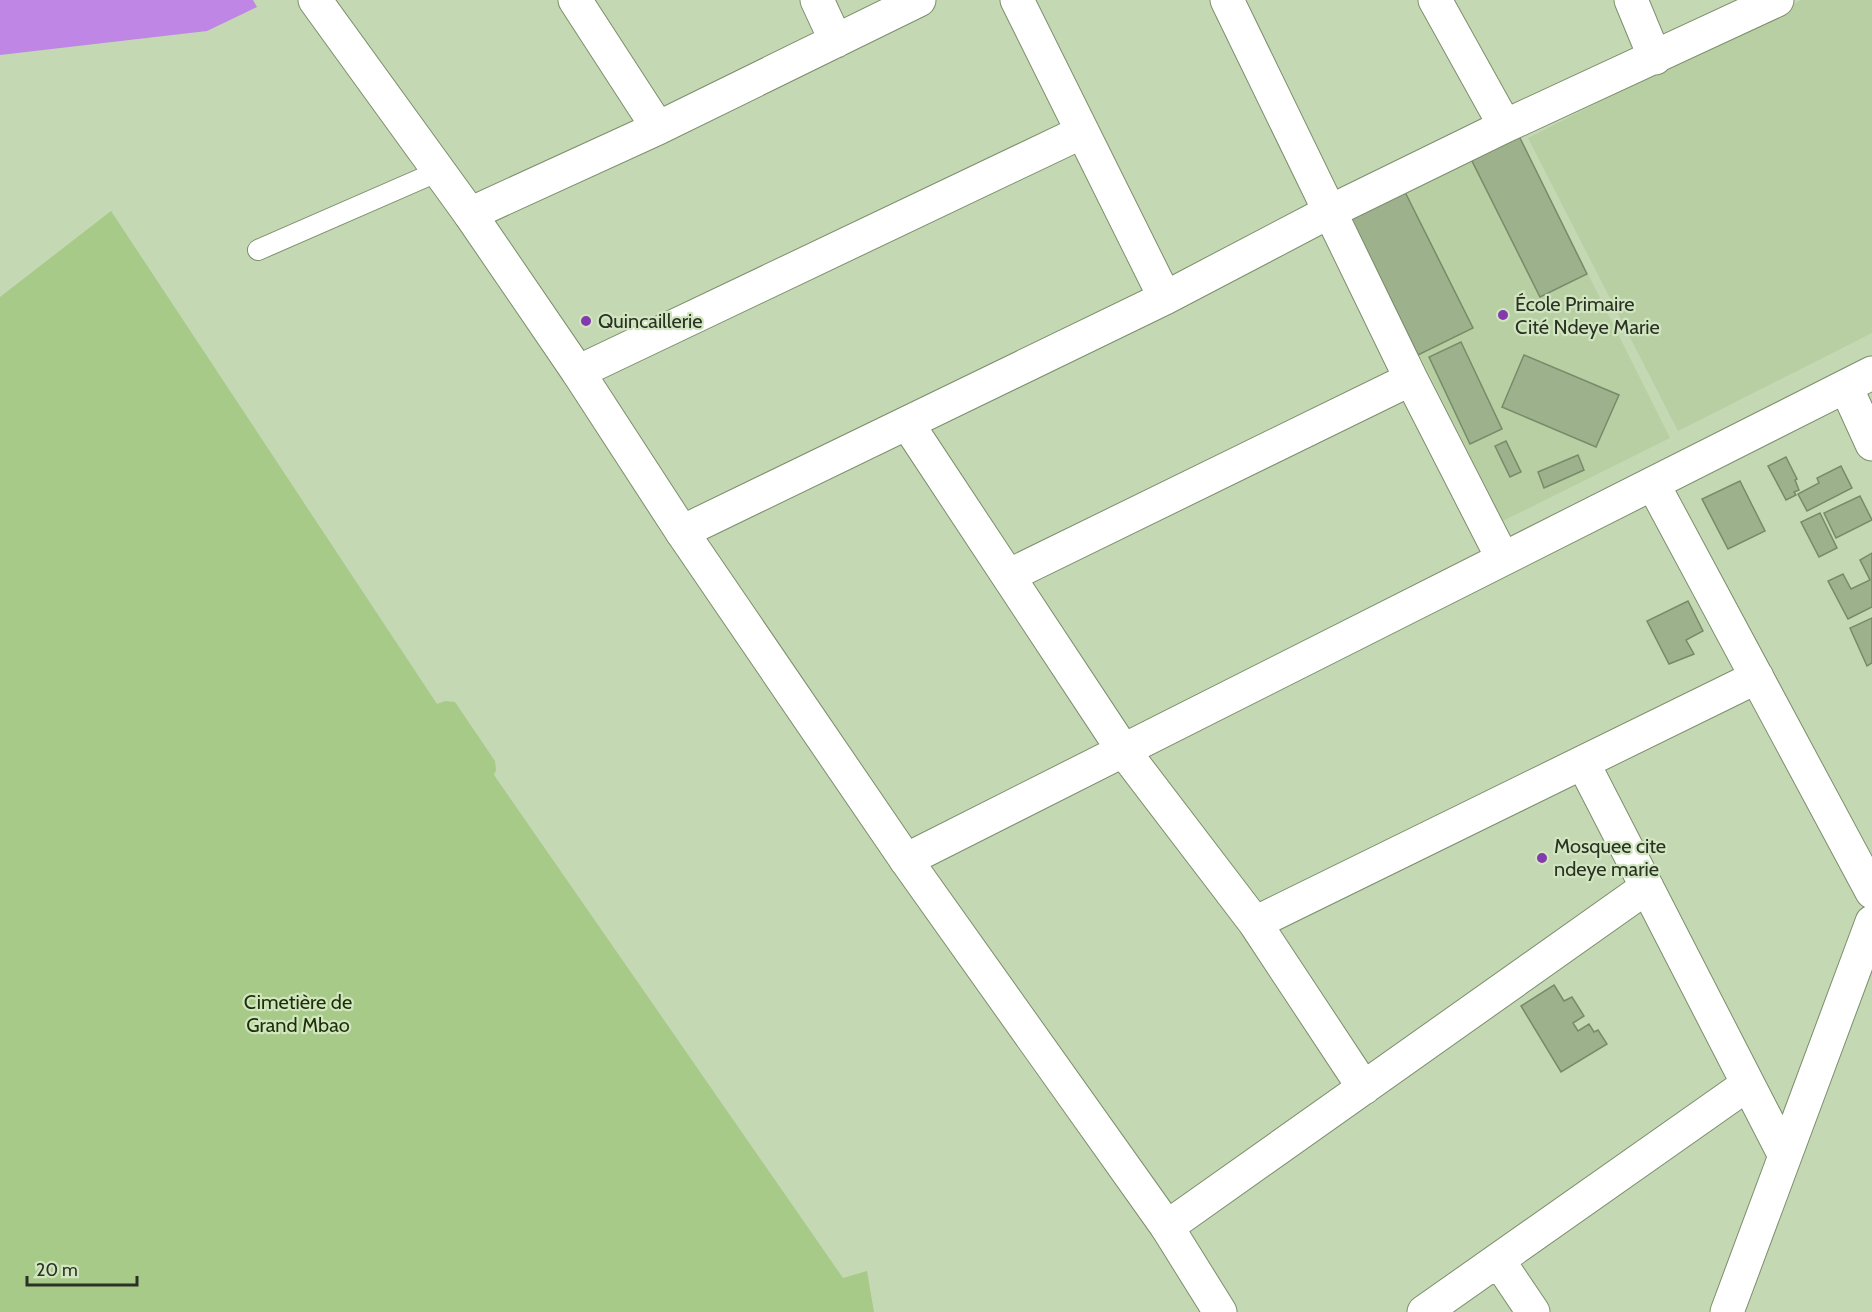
<svg xmlns="http://www.w3.org/2000/svg" width="1872" height="1312" font-family="Cabin,sans-serif">
  <rect width="100%" height="100%" fill="#c4d8b3"/>
  <path fill="#b7cfa3" d="M1801,0H1872V333L1678,431L1528,138Z
    M1518,134L1670,438L1503,521L1350,216Z"/>
  <path fill="#a8ca89" d="M111,211L437,704L445,701L455,702L495,761L496,770L494,775L843,1278L867,1271L874,1312H0V297Z"/>
  <path fill="#c086e6" d="M0,0H253L257,7L207,31L0,55Z"/>
  <path fill="#9db18d" stroke="#788b68" stroke-width="1.5" d="M1518,134L1587,274L1540,297L1470,157Z
    M1404,190L1473,328L1418,355L1350,216Z
    M1461,342L1502,429L1470,444L1429,357Z
    M1524,355L1619,395L1596,447L1502,407Z
    M1506,441L1521,472L1510,477L1495,446Z
    M1578,455L1584,470L1544,488L1538,472Z
    M1786,457L1797,479L1795,480L1799,490L1794,492L1796,495L1786,500L1768,466Z
    M1841,466L1852,488L1807,511L1798,494L1819,483L1817,478Z
    M1740,481L1765,531L1728,549L1702,499Z
    M1860,496L1872,520L1836,538L1824,513Z
    M1820,513L1837,548L1819,557L1801,522Z
    M1872,553V607L1848,619L1828,581L1843,574L1851,589L1870,580L1860,560Z
    M1688,601L1703,631L1686,640L1694,654L1669,664L1647,621Z
    M1872,618V663L1867,666L1850,628Z
    M1554,985L1564,1001L1572,997L1584,1016L1573,1023L1578,1031L1589,1024L1594,1032L1598,1030L1607,1044L1561,1072L1521,1006Z"/>
  <g fill="none" stroke-linecap="round" stroke-linejoin="round">
    <g stroke="#7c8f6c" stroke-width="22">
      <path id="lane" d="M258,250L439,171"/>
    </g>
    <g stroke="#7c8f6c" stroke-width="35">
      <path id="street" d="M575,0L658,128
        M817,0L836,41
        M1017,0L1165,298
        M1227,0L1411,379L1503,559
        M1435,0L1505,126
        M1631,0L1655,58
        M470,214L658,128L919,0
        M578,372L1082,132
        M1846,387L1872,444
        M907,423L1123,750L1255,923L1364,1088
        M1653,484L1872,892
        M682,532L1165,298L1329,212L1505,126L1777,0
        M1008,576L1411,379
        M1583,763L1785,1156
        M906,860L1872,373
        M1255,923L1757,677
        M1167,1227L1647,887
        M1498,1260L1533,1312
        M1424,1312L1748,1084
        M1727,1312L1872,922"/>
    </g>
    <g stroke="#7c8f6c" stroke-width="35">
      <path id="secondary" d="M315,0L470,214L578,372L682,532L906,860L1167,1227L1220,1312"/>
    </g>
    <use href="#lane" stroke="#fff" stroke-width="20"/>
    <use href="#street" stroke="#fff" stroke-width="33"/>
    <use href="#secondary" stroke="#fff" stroke-width="33"/>
  </g>
  <g fill="#833aad" stroke="#d1e6c0" stroke-width="2">
    <circle cx="1503" cy="315" r="6"/>
    <circle cx="586" cy="321" r="6"/>
    <circle cx="1542" cy="858" r="6"/>
  </g>
  <g text-anchor="middle" stroke-width="4.5" stroke-linejoin="round" paint-order="stroke">
    <g font-size="20" fill="#2a3223" stroke="#d1e6c0" text-anchor="start">
      <text x="1515" y="311">École Primaire<tspan x="1515" dy="23">Cité Ndeye Marie</tspan></text>
      <text x="598" y="328">Quincaillerie</text>
      <text x="1554" y="853">Mosquee cite<tspan x="1554" dy="23">ndeye marie</tspan></text>
    </g>
    <g font-size="20" fill="#1d3005" stroke="#d1e6c0">
      <text x="298" y="1009">Cimetière de<tspan x="298" dy="23">Grand Mbao</tspan></text>
    </g>
  </g>
  <path d="M27 1276v9h110v-9" fill="none" stroke="#2a3223" stroke-width="3"/>
  <text x="36" y="1276" font-size="18" fill="#2a3223" stroke="#d1e6c0" stroke-width="4.5" paint-order="stroke">20 m</text>
</svg>
